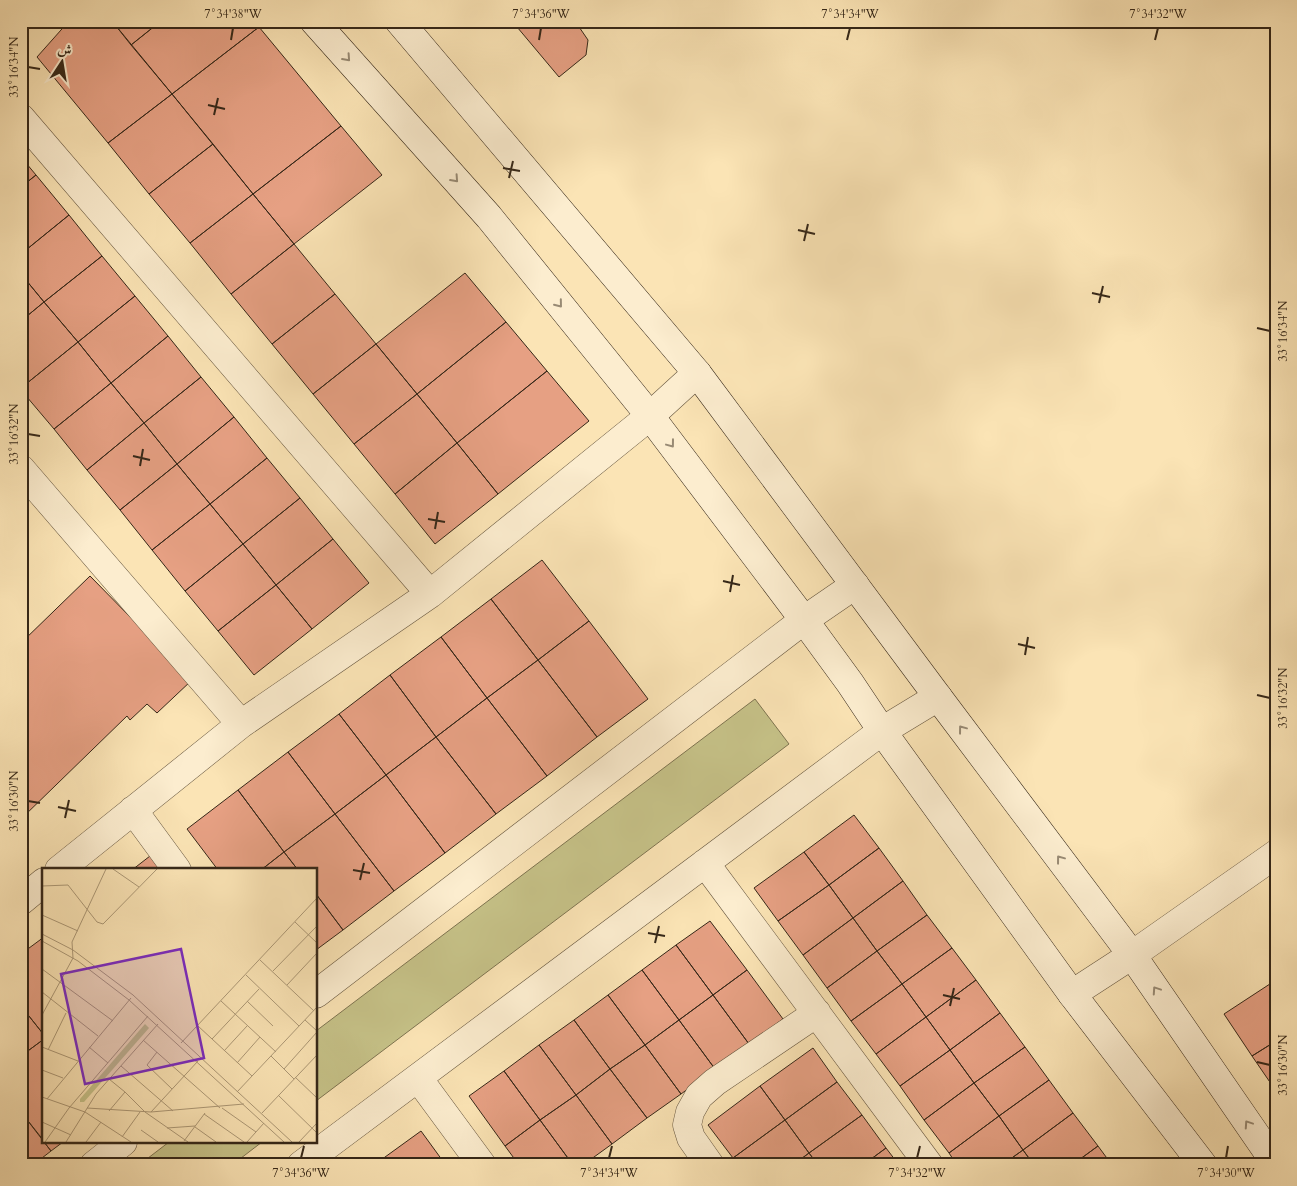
<svg xmlns="http://www.w3.org/2000/svg" width="1297" height="1186" font-family="Cardo,Amiri,serif">
  <rect width="100%" height="100%" fill="#fbe4b5"/>
  <filter id="stains"><feTurbulence type="fractalNoise" baseFrequency=".004" numOctaves="4"/><feColorMatrix values="0 0 0 0 .2 0 0 0 0 .09 0 0 0 0 .02 0 0 0 .5 -.17"/></filter>
  <radialGradient id="worn" r=".72"><stop offset=".6" stop-color="#630" stop-opacity="0"/><stop offset="1" stop-color="#630" stop-opacity=".3"/></radialGradient>
  <path fill="#c6c288" stroke="#7e7450" d="M755,699L789,744L316,1101V1031Z
    M169,1142H262L232,1165H139Z"/>
  <path fill="#e6a083" stroke="#352718" d="M69,21H112L172,94L108,143L37,57Z
    M112,21H161L131,45Z
    M161,21H254L259,27L172,94L131,45Z
    M512,21H575L588,40L586,55L559,77Z
    M259,27L341,126L253,194L172,94Z
    M172,94L213,144L149,194L108,143Z
    M341,126L382,175L294,244L253,194Z
    M213,144L253,194L190,243L149,194Z
    M21,157L36,175L21,187Z
    M36,175L69,215L21,254V187Z
    M253,194L294,244L231,294L190,243Z
    M69,215L102,256L44,302L21,274V254Z
    M294,244L335,294L272,344L231,294Z
    M102,256L135,296L78,342L44,302Z
    M465,273L506,322L417,394L376,344Z
    M21,274L44,302L21,321Z
    M335,294L376,344L313,394L272,344Z
    M135,296L168,336L111,383L78,342Z
    M44,302L78,342L21,388V321Z
    M506,322L547,371L457,443L417,394Z
    M168,336L201,377L144,423L111,383Z
    M78,342L111,383L54,429L21,390V388Z
    M376,344L417,394L354,444L313,394Z
    M547,371L589,421L498,494L457,443Z
    M201,377L234,417L177,464L144,423Z
    M111,383L144,423L87,470L54,429Z
    M417,394L457,443L395,494L354,444Z
    M234,417L267,458L210,504L177,464Z
    M144,423L177,464L120,510L87,470Z
    M457,443L498,494L435,544L395,494Z
    M267,458L300,498L243,544L210,504Z
    M177,464L210,504L152,550L120,510Z
    M300,498L333,539L276,585L243,544Z
    M210,504L243,544L185,591L152,550Z
    M333,539L369,583L312,629L276,585Z
    M243,544L276,585L218,631L185,591Z
    M542,560L589,621L538,660L491,599Z
    M90,576L192,680L157,713L147,704L130,720L127,716L21,819V643Z
    M276,585L312,629L254,675L218,631Z
    M491,599L538,660L487,698L441,637Z
    M589,621L648,699L597,737L538,660Z
    M441,637L487,698L436,737L390,675Z
    M538,660L597,737L547,776L487,698Z
    M390,675L436,737L386,775L339,714Z
    M487,698L547,776L496,814L436,737Z
    M339,714L386,775L335,814L288,752Z
    M436,737L496,814L445,853L386,775Z
    M288,752L335,814L284,852L238,790Z
    M386,775L445,853L394,891L335,814Z
    M238,790L284,852L261,870H218L187,829Z
    M335,814L394,891L343,930L316,894V870H298L284,852Z
    M854,815L879,848L829,885L804,852Z
    M879,848L903,881L853,918L829,885Z
    M284,852L298,870H261Z
    M804,852L829,885L778,921L754,888Z
    M150,856L160,870H132Z
    M903,881L927,915L877,951L853,918Z
    M829,885L853,918L803,955L778,921Z
    M316,894L343,930L316,950Z
    M927,915L952,948L902,984L877,951Z
    M853,918L877,951L827,988L803,955Z
    M710,921L747,970L713,995L676,945Z
    M44,937V1035L21,1006V954Z
    M676,945L713,995L679,1020L642,970Z
    M952,948L976,980L926,1017L902,984Z
    M877,951L902,984L851,1021L827,988Z
    M642,970L679,1020L645,1045L608,995Z
    M747,970L783,1019L749,1044L713,995Z
    M976,980L1000,1013L950,1050L926,1017Z
    M1276,980V1041L1252,1056L1224,1014Z
    M902,984L926,1017L876,1054L851,1021Z
    M608,995L645,1045L610,1069L574,1020Z
    M713,995L749,1044L715,1069L679,1020Z
    M21,1006L44,1035V1039L21,1056Z
    M1000,1013L1025,1047L974,1083L950,1050Z
    M926,1017L950,1050L900,1086L876,1054Z
    M574,1020L610,1069L576,1095L539,1045Z
    M679,1020L715,1069L681,1094L645,1045Z
    M44,1039V1141L21,1112V1056Z
    M1276,1041V1091L1252,1056Z
    M539,1045L576,1095L540,1120L504,1071Z
    M645,1045L681,1094L647,1118L610,1069Z
    M1025,1047L1049,1080L999,1116L974,1083Z
    M813,1048L837,1082L785,1120L760,1086Z
    M950,1050L974,1083L924,1120L900,1086Z
    M610,1069L647,1118L612,1144L576,1095Z
    M504,1071L540,1120L505,1146L469,1096Z
    M1049,1080L1073,1113L1023,1150L999,1116Z
    M837,1082L862,1115L809,1153L785,1120Z
    M974,1083L999,1116L949,1153L924,1120Z
    M760,1086L785,1120L733,1158L708,1125Z
    M576,1095L612,1144L583,1165H573L540,1120Z
    M21,1112L51,1151L33,1165H21Z
    M1073,1113L1098,1146L1072,1165H1034L1023,1150Z
    M862,1115L886,1148L863,1165H818L809,1153Z
    M999,1116L1023,1150L1002,1165H957L949,1153Z
    M540,1120L573,1165H519L505,1146Z
    M785,1120L809,1153L793,1165H737L733,1158Z
    M421,1131L445,1164V1165H374Z
    M44,1142H63L51,1151Z
    M1098,1146L1112,1165H1072Z
    M886,1148L899,1165H863Z
    M1023,1150L1034,1165H1002Z
    M809,1153L818,1165H793Z"/>
  <g fill="none" stroke-linecap="round" stroke-linejoin="round">
    <g stroke="#66563f" stroke-width="29">
      <path id="minor" d="M21,118L430,594
        M21,469L241,724
        M133,810L177,870
        M705,863L929,1165
        M59,870L241,724L430,594L650,416L697,373
        M21,901L44,882
        M316,994L804,620L855,585
        M1072,994L1132,955L1276,854
        M418,1078L482,1165
        M94,1165L123,1142
        M301,1165L882,731L938,697
        M710,1165L691,1138L687,1125L690,1112L699,1096L715,1082L817,1013"/>
    </g>
    <g stroke="#352718" stroke-width="29">
      <path id="secondary" d="M314,21L489,217L650,416L804,620L850,683L882,731L1072,994L1203,1165
        M399,21L697,373L938,697L1132,955L1276,1164"/>
    </g>
    <use href="#minor" stroke="#fcedcf" stroke-width="28"/>
    <use href="#secondary" stroke="#fcedcf" stroke-width="28"/>
  </g>
  <defs><path id="oneway-chevron" d="M-2-3.5L2.5 0L-2 3.5" fill="none" stroke-width="1.6" stroke-linecap="round" stroke-linejoin="round" transform="scale(1.25)"/></defs>
  <g stroke="#988a74">
    <use href="#oneway-chevron" transform="translate(347 58) rotate(48)"/>
    <use href="#oneway-chevron" transform="translate(455 179) rotate(48)"/>
    <use href="#oneway-chevron" transform="translate(559 304) rotate(51)"/>
    <use href="#oneway-chevron" transform="translate(671 444) rotate(53)"/>
    <use href="#oneway-chevron" transform="translate(962 729) rotate(-127)"/>
    <use href="#oneway-chevron" transform="translate(1060 859) rotate(-127)"/>
    <use href="#oneway-chevron" transform="translate(1156 990) rotate(-124)"/>
    <use href="#oneway-chevron" transform="translate(1248 1124) rotate(-124)"/>
  </g>
  <path fill="none" stroke="#352718" stroke-width="2" d="M231,40L233,28M539,40L541,28M847,40L850,28M1155,40L1158,28M28,67L40,69M208,105L225,109M214,115L218,98M503,168L520,171M509,178L513,161M798,230L815,234M804,241L808,224M1092,293L1110,297M1099,303L1103,286M1257,328L1270,331M28,434L40,436M133,456L150,460M140,466L143,449M428,519L445,522M435,529L438,512M723,581L740,585M730,592L733,575M1018,644L1035,648M1025,655L1028,637M1257,695L1270,698M28,801L40,803M58,807L76,811M65,818L69,800M353,870L370,873M360,880L364,863M648,933L665,936M655,943L659,926M943,995L960,999M950,1006L954,988M1257,1062L1270,1065M301,1158L304,1146M609,1158L612,1146M917,1158L920,1146M1226,1158L1228,1146"/>
  <g transform="translate(42 868)">
    <rect width="275" height="275" fill="#fbe4b5"/>
    <path d="M103,156L107,160L42,234H38V231Z" fill="#c6c288"/>
    <path fill="none" stroke="#ac9876" stroke-width="1" d="M71,1L97,19M0,18L26,17L55,54L61,56L115,1M0,47L36,63M253,54L275,75M0,66L31,82L91,127L250,274M0,73L36,93L87,132L242,274M218,92L272,143M0,101L71,153M231,103L275,58M204,107L257,158M245,117L275,85M0,124L56,168M179,133L234,184M205,133L231,158M0,147L31,90L30,74L64,1M263,152L275,163M156,158L210,208M170,171L217,121M101,172L178,240M139,175L275,30M0,179L36,193M47,179L66,195M6,182L24,145M182,183L205,158M115,184L105,197L130,221M229,188L252,211M195,195L218,169M79,198L131,243M242,201L275,164M0,202L21,210M253,209L275,230M67,211L83,224M195,224L275,139M236,227L275,265M0,229L43,244L89,274M5,231L89,130M45,240L109,244L202,236M180,240L214,264M67,243L83,224L103,244L146,274M109,244L156,193M220,245L275,187M162,246L202,274M0,254L29,267M153,259L174,274M125,260L153,258M99,262L116,274M80,269L98,244M142,273L163,245M3,274L27,240L106,148M24,274L54,226L116,156M44,274L59,254M205,274L222,255M257,274L275,255"/>
    <path fill="#7b2cbf" fill-opacity="0.15" stroke="#7b2cbf" stroke-width="2.5" d="M139,81L162,190L43,216L19,106Z"/>
    <rect width="275" height="275" fill="none" stroke="#352718" stroke-width="2.5"/>
  </g>
  <rect width="1297" height="1186" fill="none" stroke="#fbe4b5" stroke-width="55"/>
  <g transform="translate(62 62) rotate(12)" stroke="#fcedcf" stroke-width="4" paint-order="stroke">
  <path d="M0-4L9 19L0 12L-9 19Z" fill="#352718"/>
  <text y="-8" font-size="14" font-weight="bold" text-anchor="middle" fill="#352718">ش</text>
  </g>
  <rect x="28" y="28" width="1242" height="1130" fill="none" stroke="#352718" stroke-width="2"/>
  <g font-size="12" text-anchor="middle" fill="#352718">
    <text x="233" y="18">7°34'38"W</text>
    <text x="541" y="18">7°34'36"W</text>
    <text x="850" y="18">7°34'34"W</text>
    <text x="1158" y="18">7°34'32"W</text>
    <text transform="translate(14 67) rotate(-90)" y="4">33°16'34"N</text>
    <text transform="translate(1283 331) rotate(-90)" y="4">33°16'34"N</text>
    <text transform="translate(14 434) rotate(-90)" y="4">33°16'32"N</text>
    <text transform="translate(1283 698) rotate(-90)" y="4">33°16'32"N</text>
    <text transform="translate(14 801) rotate(-90)" y="4">33°16'30"N</text>
    <text transform="translate(1283 1065) rotate(-90)" y="4">33°16'30"N</text>
    <text x="301" y="1177">7°34'36"W</text>
    <text x="609" y="1177">7°34'34"W</text>
    <text x="917" y="1177">7°34'32"W</text>
    <text x="1226" y="1177">7°34'30"W</text>
  </g>
  <rect width="100%" height="100%" filter="url(#stains)"/>
  <rect width="100%" height="100%" fill="url(#worn)"/>
</svg>
